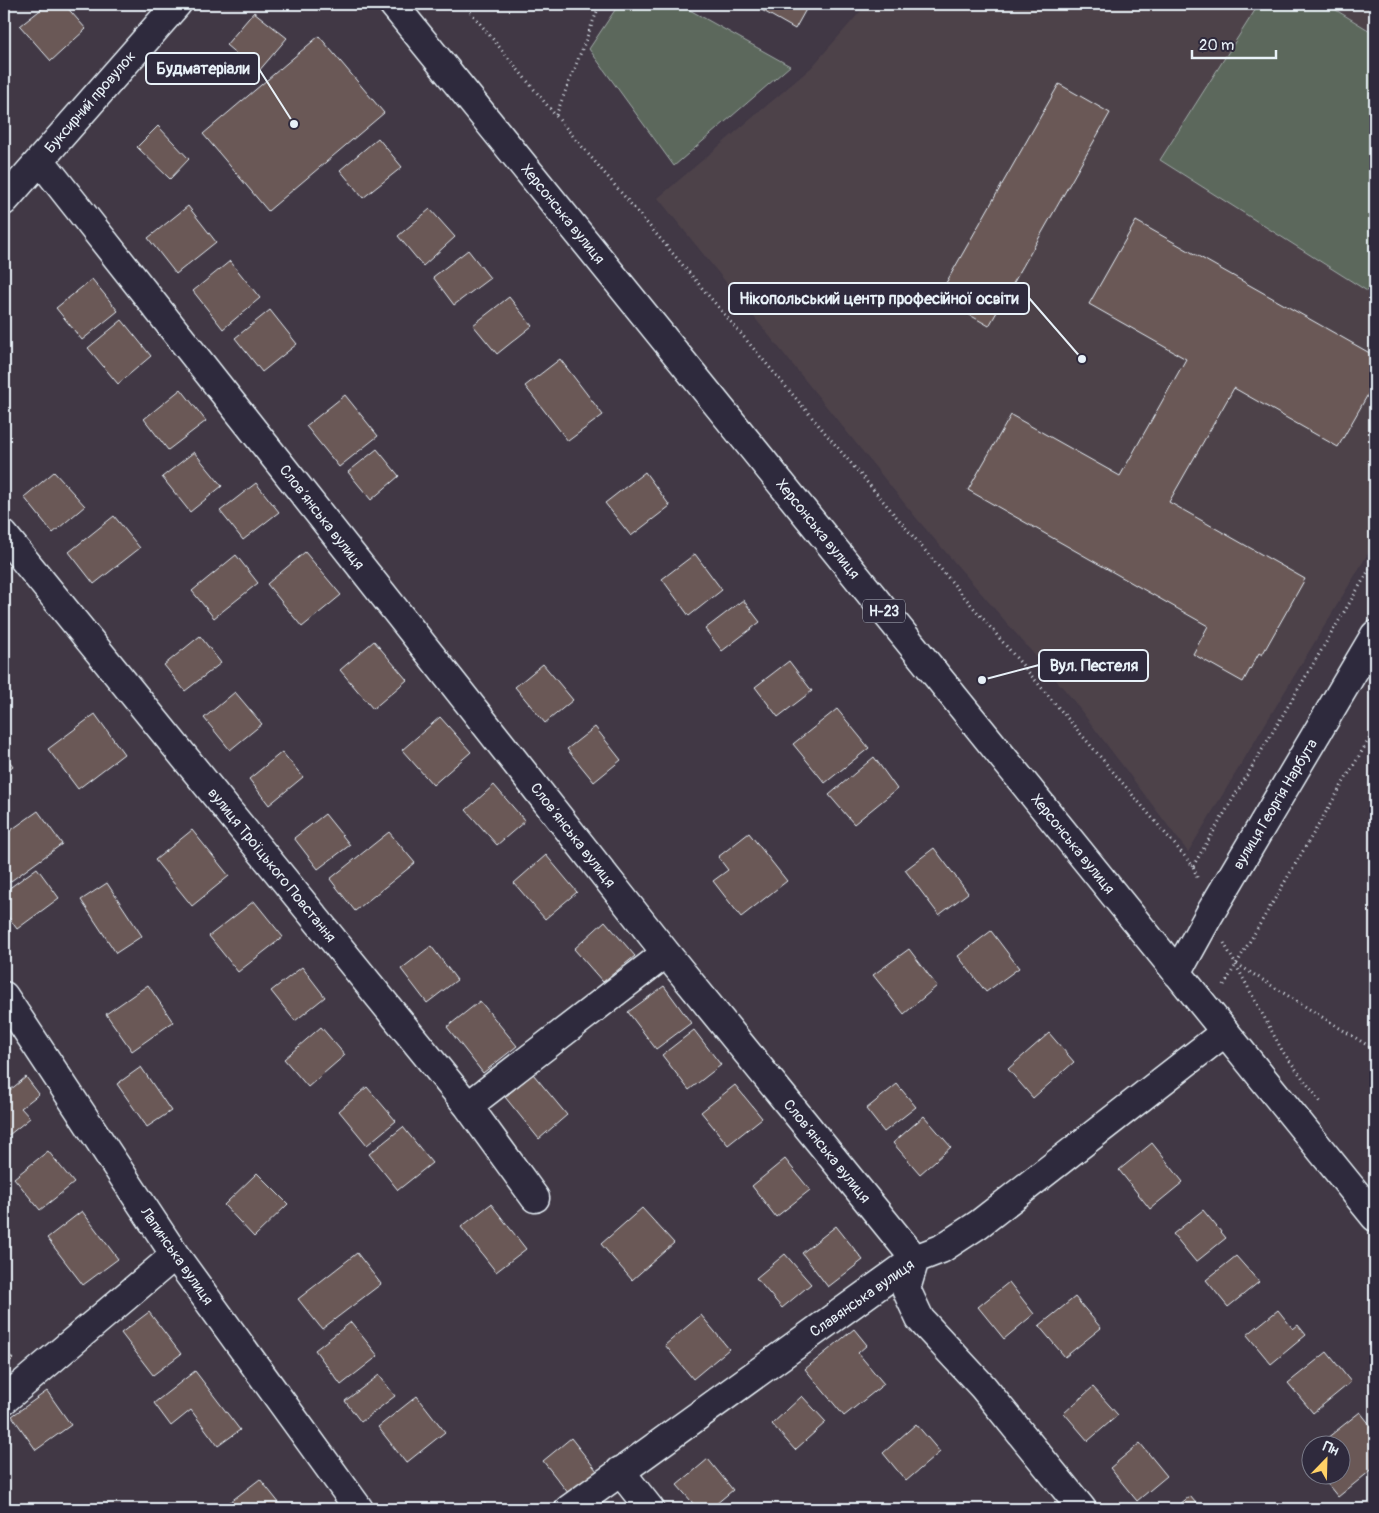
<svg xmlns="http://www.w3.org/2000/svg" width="1379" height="1513" font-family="Pangolin,sans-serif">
  <rect width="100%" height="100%" fill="#413845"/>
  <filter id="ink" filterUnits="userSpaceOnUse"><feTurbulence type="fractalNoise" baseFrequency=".02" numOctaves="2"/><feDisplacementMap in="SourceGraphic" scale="10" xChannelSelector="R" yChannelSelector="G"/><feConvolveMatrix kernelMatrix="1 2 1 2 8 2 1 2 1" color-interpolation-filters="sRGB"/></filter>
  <g filter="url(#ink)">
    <path fill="#4d424a" d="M867,4L1375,5V542L1188,852L1070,696L918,520L658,198L811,68Z"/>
    <path fill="#5b675c" stroke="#a2acaa" d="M619,4H679L790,66L674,166L589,49Z
      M1259,4H1326L1375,34V296L1160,160Z"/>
    <path fill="#6a5857" stroke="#e8f1f8" d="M48,4H64L86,29L51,61L20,26Z
      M751,4H809L795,29Z
      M254,12L287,38L258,72L226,45Z
      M319,36L384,113L268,211L203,134Z
      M1059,84L1110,113L989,326L938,297Z
      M158,126L189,159L170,179L137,147Z
      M378,138L402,167L363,198L340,170Z
      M188,206L216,242L176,274L148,238Z
      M430,209L455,237L423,266L398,236Z
      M1136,221L1375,356V382L1338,447L1234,388L1169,502L1305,579L1262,655L1259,653L1243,682L1193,654L1208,626L968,490L1011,415L1120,476L1186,359L1089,304Z
      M468,250L490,278L454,305L433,277Z
      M230,261L260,298L223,329L193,291Z
      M92,279L118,311L82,340L56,308Z
      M509,297L532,326L497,354L473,325Z
      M270,310L297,344L262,372L235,338Z
      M122,320L151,356L118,384L88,348Z
      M560,359L603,415L568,441L525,386Z
      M181,389L206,421L168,450L144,419Z
      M345,395L378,436L339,467L306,426Z
      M377,449L399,476L371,500L348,472Z
      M194,452L222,486L190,512L162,477Z
      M54,472L85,506L53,533L24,497Z
      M645,472L670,506L631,536L605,503Z
      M256,483L279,512L243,540L220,511Z
      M114,516L140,548L94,584L69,552Z
      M305,552L341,595L302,627L267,584Z
      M695,554L722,590L689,616L662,579Z
      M236,555L258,583L214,618L192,591Z
      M743,600L760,622L722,651L705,629Z
      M200,636L221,663L185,691L164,665Z
      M374,641L407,680L373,709L340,670Z
      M789,661L812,691L778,717L755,687Z
      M543,664L573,700L545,723L515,687Z
      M235,692L262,724L230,750L204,718Z
      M837,709L869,748L825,783L793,744Z
      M95,714L124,754L78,789L48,749Z
      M440,717L471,752L433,785L402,750Z
      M595,727L621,760L594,782L567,749Z
      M282,752L303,777L269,805L249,779Z
      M4,754L13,766L4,773Z
      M874,757L897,789L854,824L829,795Z
      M494,785L525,821L497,845L466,810Z
      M38,811L62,844L4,886V835Z
      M325,814L350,845L318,869L294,838Z
      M192,830L229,876L192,906L155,860Z
      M389,832L415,863L355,911L330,879Z
      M749,833L787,881L741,917L713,881L728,870L718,857Z
      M934,848L968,893L939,915L905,870Z
      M546,855L577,892L545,919L514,883Z
      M37,868L59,898L17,929L4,911V892Z
      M107,883L142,936L116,953L81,900Z
      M254,901L283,937L238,972L209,936Z
      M605,921L635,956L603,982L574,949Z
      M991,931L1019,968L986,992L958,956Z
      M431,946L457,980L427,1003L401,969Z
      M909,949L937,986L904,1014L873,975Z
      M302,967L325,997L295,1021L271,991Z
      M148,985L173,1022L132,1051L106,1014Z
      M664,986L691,1023L656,1049L628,1012Z
      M480,1001L517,1046L483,1073L447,1027Z
      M321,1027L345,1055L308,1087L284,1059Z
      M694,1030L721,1065L689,1090L662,1055Z
      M1049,1033L1074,1062L1033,1098L1008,1069Z
      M141,1067L171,1111L147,1127L117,1084Z
      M533,1074L567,1115L539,1139L505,1097Z
      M26,1077L39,1094L21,1108L30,1118L4,1139V1095Z
      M897,1084L916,1107L884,1132L866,1109Z
      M735,1085L762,1118L728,1145L701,1112Z
      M367,1087L396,1121L367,1145L339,1111Z
      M924,1116L951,1147L920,1174L893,1143Z
      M403,1127L432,1163L398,1190L369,1154Z
      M1152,1143L1183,1182L1150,1209L1119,1170Z
      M48,1151L74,1183L40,1210L14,1178Z
      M785,1159L810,1190L776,1217L752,1186Z
      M257,1173L288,1204L254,1237L224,1205Z
      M491,1204L526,1249L496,1272L461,1227Z
      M642,1208L674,1243L632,1280L601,1244Z
      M1203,1210L1226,1238L1196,1262L1173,1234Z
      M82,1211L118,1259L83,1285L47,1238Z
      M836,1226L863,1260L828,1287L802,1253Z
      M357,1253L381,1284L322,1329L298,1299Z
      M785,1254L811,1284L782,1308L756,1278Z
      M1236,1256L1259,1282L1228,1307L1206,1280Z
      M1009,1282L1034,1314L1004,1339L978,1307Z
      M1075,1297L1101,1328L1065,1357L1039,1326Z
      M1278,1310L1293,1329L1298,1325L1306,1335L1271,1364L1247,1335Z
      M149,1312L181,1354L153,1375L121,1333Z
      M701,1315L729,1349L693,1379L665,1345Z
      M351,1322L378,1356L341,1385L315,1350Z
      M854,1329L867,1345L858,1353L884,1384L844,1416L805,1369Z
      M4,1348L13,1359L4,1367Z
      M1327,1352L1351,1382L1313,1413L1288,1383Z
      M195,1371L240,1430L218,1446L191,1410L171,1426L154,1403Z
      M379,1375L395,1396L361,1422L345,1401Z
      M1093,1387L1118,1415L1088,1441L1064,1413Z
      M47,1391L71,1425L36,1450L12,1416Z
      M417,1396L445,1432L406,1463L378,1427Z
      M802,1396L826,1422L795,1450L772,1424Z
      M1360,1412L1375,1431V1467L1338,1497L1321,1476H1342V1446H1317Z
      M916,1424L940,1452L906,1481L883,1453Z
      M571,1438L597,1471L569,1494L543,1461Z
      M1140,1443L1167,1476L1137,1501L1110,1468Z
      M1312,1450V1464L1305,1455Z
      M708,1459L733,1490L710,1509H698L677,1485Z
      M260,1479L284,1509H236L230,1502Z
      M1190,1496L1201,1509H1174Z
      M485,1503L490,1509H477Z"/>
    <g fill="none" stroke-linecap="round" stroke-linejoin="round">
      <g stroke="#e8f1f8" stroke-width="31">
        <path id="minor" d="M40,160L666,953L915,1259L906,1289L920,1319L983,1387L1082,1509
          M4,201L177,4
          M4,535L468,1106L535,1198
          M1177,973L1209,915L1375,635
          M4,996L175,1255L359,1509
          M468,1106L666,953
          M4,1400L175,1255
          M620,1471L650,1509
          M569,1509L915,1259L941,1249L979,1224L1225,1032"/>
      </g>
      <g stroke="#e8f1f8" stroke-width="31">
        <path id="major" d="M393,4L1375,1217"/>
      </g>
      <path stroke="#e8f1f8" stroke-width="3" stroke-dasharray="1 4" stroke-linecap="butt" d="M464,4L556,116L1193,866L1198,880
        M556,115L600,4
        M1193,866L1375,560
        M1224,943L1283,1052L1322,1104
        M1237,964L1375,1050
        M1224,985L1375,729"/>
      <use href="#minor" stroke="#2f2a3d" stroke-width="28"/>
      <use href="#major" stroke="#2f2a3d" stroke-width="28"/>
    </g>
  </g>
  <g text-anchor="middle" stroke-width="4" stroke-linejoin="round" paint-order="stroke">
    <rect fill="#2f2a3d" stroke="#b0b5c0" stroke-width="1" x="863" y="599.5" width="42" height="23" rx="4"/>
    <g font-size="14" font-weight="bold" fill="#e8f1f8">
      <text x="884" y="616">Н-23</text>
    </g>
    <g font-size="15" fill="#e8f1f8" stroke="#2f2a3d">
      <text transform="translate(90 102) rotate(-49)" y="5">Буксирний провулок</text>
      <text transform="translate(563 214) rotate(51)" y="5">Херсонська вулиця</text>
      <text transform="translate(322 517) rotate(52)" y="5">Словʼянська вулиця</text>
      <text transform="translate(818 529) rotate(51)" y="5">Херсонська вулиця</text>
      <text transform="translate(1275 804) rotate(-59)" y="5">вулиця Георгія Нарбута</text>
      <text transform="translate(573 835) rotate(52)" y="5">Словʼянська вулиця</text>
      <text transform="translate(1073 844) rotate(51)" y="5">Херсонська вулиця</text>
      <text transform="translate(272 865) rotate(51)" y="5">вулиця Троїцького Повстання</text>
      <text transform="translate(827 1151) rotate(51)" y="5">Словʼянська вулиця</text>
      <text transform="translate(177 1256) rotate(55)" y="5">Лапинська вулиця</text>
      <text transform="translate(862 1298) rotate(-35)" y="5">Славянська вулиця</text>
    </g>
  </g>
  <path fill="none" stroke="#e8f1f8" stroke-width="2" d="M294 124L259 69M1082 359L1029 298M982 680L1039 665"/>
  <g fill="#e8f1f8" stroke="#2f2a3d" stroke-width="2">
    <circle cx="294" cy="124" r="5"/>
    <circle cx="1082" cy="359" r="5"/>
    <circle cx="982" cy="680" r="5"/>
  </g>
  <g fill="#2f2a3d" stroke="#e8f1f8" stroke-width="2">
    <rect x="146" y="53" width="113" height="31" rx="5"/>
    <rect x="729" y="283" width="300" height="31" rx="5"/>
    <rect x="1039" y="650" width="109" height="31" rx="5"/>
  </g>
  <g font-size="16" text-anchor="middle" font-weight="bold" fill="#e8f1f8">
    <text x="203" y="74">Будматеріали</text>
    <text x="879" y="304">Нікопольський центр професійної освіти</text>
    <text x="1094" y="671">Вул. Пестеля</text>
  </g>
  <rect width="1379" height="1513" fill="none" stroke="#2f2a3d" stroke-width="20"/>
  <rect x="10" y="10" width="1359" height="1493" fill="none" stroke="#e8f1f8" stroke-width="2" filter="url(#ink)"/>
  <g transform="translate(1326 1460) rotate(23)"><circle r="24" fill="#2f2a3d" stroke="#797a88"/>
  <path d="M0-4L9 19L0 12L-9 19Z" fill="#ffd166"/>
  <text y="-8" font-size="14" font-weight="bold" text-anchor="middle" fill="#e8f1f8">Пн</text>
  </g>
  <path d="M1192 50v8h84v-8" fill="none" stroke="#e8f1f8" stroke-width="2.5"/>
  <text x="1199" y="50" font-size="15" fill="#e8f1f8" stroke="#2f2a3d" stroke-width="4" paint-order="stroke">20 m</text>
</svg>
